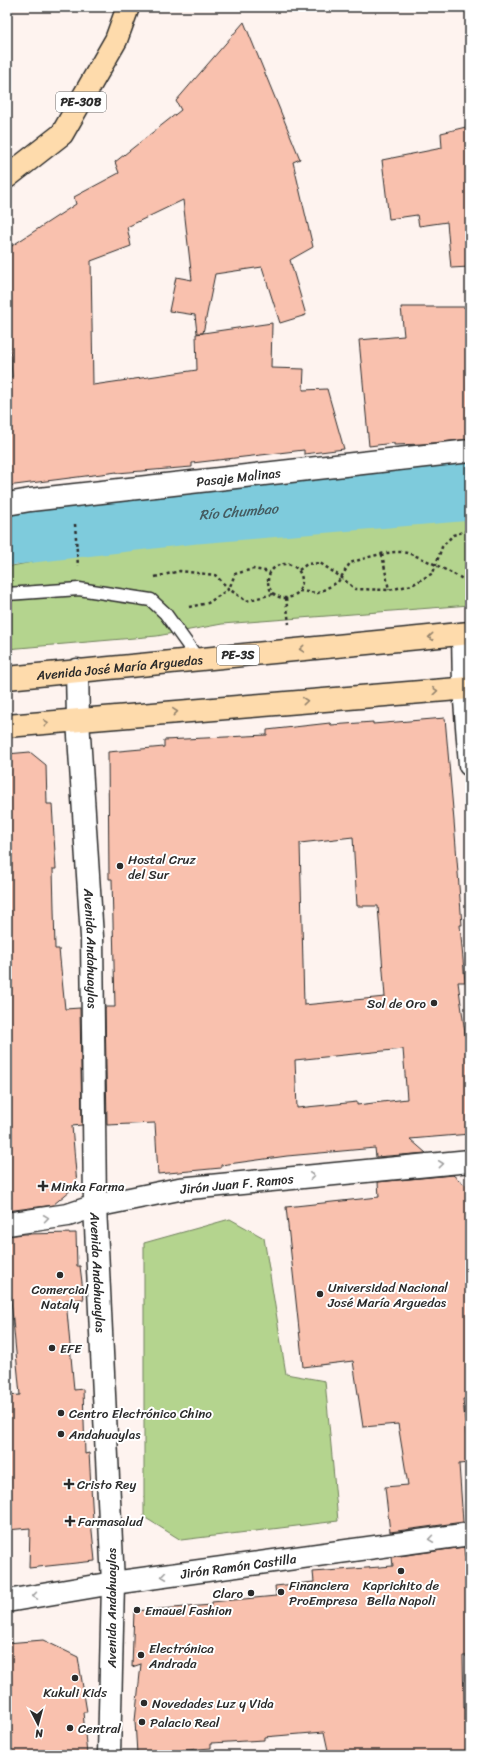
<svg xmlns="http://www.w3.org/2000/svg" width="477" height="1762" font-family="Sriracha,sans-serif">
  <rect width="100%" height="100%" fill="#fef3ef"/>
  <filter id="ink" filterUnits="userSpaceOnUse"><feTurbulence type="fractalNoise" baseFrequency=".025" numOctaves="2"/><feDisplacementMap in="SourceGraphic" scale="8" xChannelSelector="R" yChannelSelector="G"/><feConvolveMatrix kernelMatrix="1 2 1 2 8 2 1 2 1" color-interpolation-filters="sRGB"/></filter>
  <g filter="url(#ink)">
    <path fill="#b4d48e" stroke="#70805c" d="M470,514V605L222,624L157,636L7,649V567L77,553Z
      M230,1219L264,1238L286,1374L325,1381L338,1521L181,1540L144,1517V1243Z"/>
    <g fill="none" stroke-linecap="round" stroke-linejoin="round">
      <path stroke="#7ecbdc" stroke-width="57" id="s1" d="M7,537L196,515L470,492"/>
    </g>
    <path fill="#f9c1ae" stroke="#2b2b2b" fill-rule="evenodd" d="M244,22L300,159L293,162L313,247L290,260L306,315L280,323L262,267L215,274L203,333L272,323L271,368L304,369L303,390L327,389L344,449L304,454V450L192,463V467L117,473V472L7,486V378L12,377L7,298V249L76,204L74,197L119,173L115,162L181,110L176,101ZM183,200L192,280L176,277L169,311L195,315L197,333H203L196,334L197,370L93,385L91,261L131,246L127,227Z
      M470,126V267L451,268L447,222L419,226L417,215L389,219L382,160L442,148L441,133Z
      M401,307H470V439L423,444L394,445V443L369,446L359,340L404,336Z
      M445,718L454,821L462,925H460L465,982H458L467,1048H470V1134L410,1139L426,1153L376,1157L375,1148L287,1156L221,1165V1168L158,1174L155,1123L107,1125L105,1007H115L112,879H109L108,752L164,747V740L267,735V730L330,723L331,725L373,722V724ZM353,837L357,906H378L385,997L304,1005L300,843ZM403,1049L407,1099L357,1105V1102L297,1108L295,1060Z
      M30,752L46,765L47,804H52L56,869H53L55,949H59L65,1009L80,1008L82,1125L72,1126L77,1185L53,1205L7,1211V754Z
      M453,1175L470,1189V1399H463L469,1463L459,1464L463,1522L390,1532L385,1487L408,1485L398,1424L363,1427L353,1361L303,1367L286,1207L379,1197L378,1182Z
      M76,1233L77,1266H80L84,1299L66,1300L74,1390L83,1389L85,1454L89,1453L93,1520L91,1521L95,1561L29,1568L30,1528L7,1530V1396L20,1395L7,1257V1236L24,1234Z
      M464,1547L465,1557L470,1556V1656H463L464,1708H468L469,1755H329L324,1732L264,1737V1740L211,1743V1748L137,1754L135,1721L141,1664L132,1667L134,1611L212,1605V1602L276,1596L275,1586L314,1582L313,1572L393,1566L392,1557Z
      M43,1640L78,1657L87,1712H83L87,1755H7V1643Z"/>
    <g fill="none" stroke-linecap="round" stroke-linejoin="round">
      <g stroke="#2b2b2b" stroke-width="15">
        <path id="service" d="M7,594L79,589L151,600L165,613L198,659"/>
      </g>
      <g stroke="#2b2b2b" stroke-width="25">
        <g id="minor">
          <path id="s2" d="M7,504L30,500L470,451"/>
          <path d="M463,634L464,688L470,765"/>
          <path id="s3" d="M7,1224L68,1215L95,1206L179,1189L470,1161"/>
        </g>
      </g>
      <g stroke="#2b2b2b" stroke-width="25">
        <g id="tertiary">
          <path id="s4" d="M77,670L78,720L92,937L95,1206L113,1583L109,1755"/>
          <path id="s5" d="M7,1601L113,1583L470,1534"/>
        </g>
      </g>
      <g stroke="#2b2b2b" stroke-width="25">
        <g id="trunk">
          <path d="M7,177L62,134L116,40L128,7"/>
          <path id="s6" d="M7,678L470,633"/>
          <path d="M7,726L470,688"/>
        </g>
      </g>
      <path stroke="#2b2b2b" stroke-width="2.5" stroke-dasharray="3 3" stroke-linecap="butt" d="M75,524L78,566
        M382,554L389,590
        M268 581a17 17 0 1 1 34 0a17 17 0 1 1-34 0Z
        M299,570L307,564L320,563L341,577L355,589L389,590L412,585L433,573L442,547L453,535L470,530
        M155,577L180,571L215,575L229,589L246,601L273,594
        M299,591L318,593L338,582L350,563C365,558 392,549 407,553C427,559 447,571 465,580L470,581
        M286,598L289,624
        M189,607L208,603L229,589L235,574L253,569L270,572"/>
      <use href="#service" stroke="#fff" stroke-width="12"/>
      <use href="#minor" stroke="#fff" stroke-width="22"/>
      <use href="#tertiary" stroke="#fff" stroke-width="22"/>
      <use href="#trunk" stroke="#fedbac" stroke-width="22"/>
    </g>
    <defs><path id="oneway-chevron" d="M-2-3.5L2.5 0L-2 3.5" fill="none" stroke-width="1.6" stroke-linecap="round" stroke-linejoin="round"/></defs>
    <g stroke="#94836c">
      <use href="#oneway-chevron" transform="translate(431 637) rotate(175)"/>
      <use href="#oneway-chevron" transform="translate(302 649) rotate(175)"/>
      <use href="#oneway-chevron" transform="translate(435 691) rotate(-5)"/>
      <use href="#oneway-chevron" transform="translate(305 701) rotate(-5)"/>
      <use href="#oneway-chevron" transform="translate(175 712) rotate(-5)"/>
      <use href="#oneway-chevron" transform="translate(46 723) rotate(-5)"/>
    </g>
    <g stroke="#a0a0a0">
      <use href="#oneway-chevron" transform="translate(441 1164) rotate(-6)"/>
      <use href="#oneway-chevron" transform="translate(312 1176) rotate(-6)"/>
      <use href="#oneway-chevron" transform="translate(46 1218) rotate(-8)"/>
      <use href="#oneway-chevron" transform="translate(431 1539) rotate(172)"/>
      <use href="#oneway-chevron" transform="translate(164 1576) rotate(172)"/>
      <use href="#oneway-chevron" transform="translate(35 1596) rotate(171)"/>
    </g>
  </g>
  <g fill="#2b2b2b" stroke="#fff" stroke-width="1.5">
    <circle cx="120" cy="866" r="4"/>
    <circle cx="434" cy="1003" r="4"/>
    <path d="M41 1180h4v4h4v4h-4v4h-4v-4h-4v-4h4z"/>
    <circle cx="60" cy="1275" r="4"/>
    <circle cx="320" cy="1294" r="4"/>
    <circle cx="52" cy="1348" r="4"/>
    <circle cx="61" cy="1413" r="4"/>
    <circle cx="61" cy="1434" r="4"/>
    <path d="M67 1478h4v4h4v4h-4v4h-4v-4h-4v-4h4z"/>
    <path d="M68 1515h4v4h4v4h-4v4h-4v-4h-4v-4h4z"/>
    <circle cx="401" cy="1571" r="4"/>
    <circle cx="281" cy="1592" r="4"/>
    <circle cx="251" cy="1593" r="4"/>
    <circle cx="137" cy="1610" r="4"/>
    <circle cx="141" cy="1655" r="4"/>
    <circle cx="75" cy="1678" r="4"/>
    <circle cx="144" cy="1703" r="4"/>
    <circle cx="142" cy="1722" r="4"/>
    <circle cx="70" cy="1728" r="4"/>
  </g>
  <g text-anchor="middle" stroke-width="4" stroke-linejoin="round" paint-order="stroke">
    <g fill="#fff" stroke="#6b6b6b" stroke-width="1">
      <rect x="56" y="92" width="50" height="20" rx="3"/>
      <rect x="217" y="645" width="42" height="20" rx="3"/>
    </g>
    <g font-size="12" font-weight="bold" fill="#2b2b2b">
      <text x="81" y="106">PE-30B</text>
      <text x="238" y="659">PE-3S</text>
    </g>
    <g font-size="13" fill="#2b2b2b" stroke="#fff">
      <text dy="5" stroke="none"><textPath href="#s2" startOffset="233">Pasaje Malinas</textPath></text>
      <text dy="5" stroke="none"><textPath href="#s6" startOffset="113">Avenida José María Arguedas</textPath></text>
      <text dy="5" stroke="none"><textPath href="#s4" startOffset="279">Avenida Andahuaylas</textPath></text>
      <text dy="5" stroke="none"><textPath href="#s3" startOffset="234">Jirón Juan F. Ramos</textPath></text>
      <text dy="5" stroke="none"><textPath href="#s4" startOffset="603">Avenida Andahuaylas</textPath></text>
      <text dy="5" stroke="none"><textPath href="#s5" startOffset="234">Jirón Ramón Castilla</textPath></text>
      <text transform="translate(111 1608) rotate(-90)" y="5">Avenida Andahuaylas</text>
    </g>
    <g font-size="13" fill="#2b2b2b" stroke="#fff" text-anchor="start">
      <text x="128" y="864">Hostal Cruz<tspan x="128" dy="15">del Sur</tspan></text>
      <text x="426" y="1008" text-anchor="end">Sol de Oro</text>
      <text x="51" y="1191">Minka Farma</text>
      <text x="328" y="1292">Universidad Nacional<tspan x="328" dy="15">José María Arguedas</tspan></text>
      <text x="60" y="1294" text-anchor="middle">Comercial<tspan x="60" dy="15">Nataly</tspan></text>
      <text x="60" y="1353">EFE</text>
      <text x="69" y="1418">Centro Electrónico Chino</text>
      <text x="69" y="1439">Andahuaylas</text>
      <text x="77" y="1489">Cristo Rey</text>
      <text x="78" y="1526">Farmasalud</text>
      <text x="289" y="1590">Financiera<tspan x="289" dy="15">ProEmpresa</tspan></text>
      <text x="401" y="1590" text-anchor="middle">Kaprichito de<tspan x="401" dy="15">Bella Napoli</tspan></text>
      <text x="243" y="1598" text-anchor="end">Claro</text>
      <text x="145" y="1615">Emauel Fashion</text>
      <text x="149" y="1653">Electrónica<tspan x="149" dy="15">Andrada</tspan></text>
      <text x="75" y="1697" text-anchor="middle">Kukuli Kids</text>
      <text x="152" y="1708">Novedades Luz y Vida</text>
      <text x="150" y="1727">Palacio Real</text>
      <text x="78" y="1733">Central</text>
    </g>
    <g font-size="14" font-style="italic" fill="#445b60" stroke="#fff">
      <text dy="5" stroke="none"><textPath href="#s1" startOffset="233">Río Chumbao</textPath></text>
    </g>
  </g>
  <rect width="477" height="1762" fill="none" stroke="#fff" stroke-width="24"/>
  <rect x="12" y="12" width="453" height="1738" fill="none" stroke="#2b2b2b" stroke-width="1.5" filter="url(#ink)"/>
  <g transform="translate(38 1724) rotate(174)" stroke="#ffffff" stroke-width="3" paint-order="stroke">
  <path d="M0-3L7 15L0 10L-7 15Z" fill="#2b2b2b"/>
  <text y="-6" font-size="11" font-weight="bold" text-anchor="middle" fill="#2b2b2b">N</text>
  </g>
</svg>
